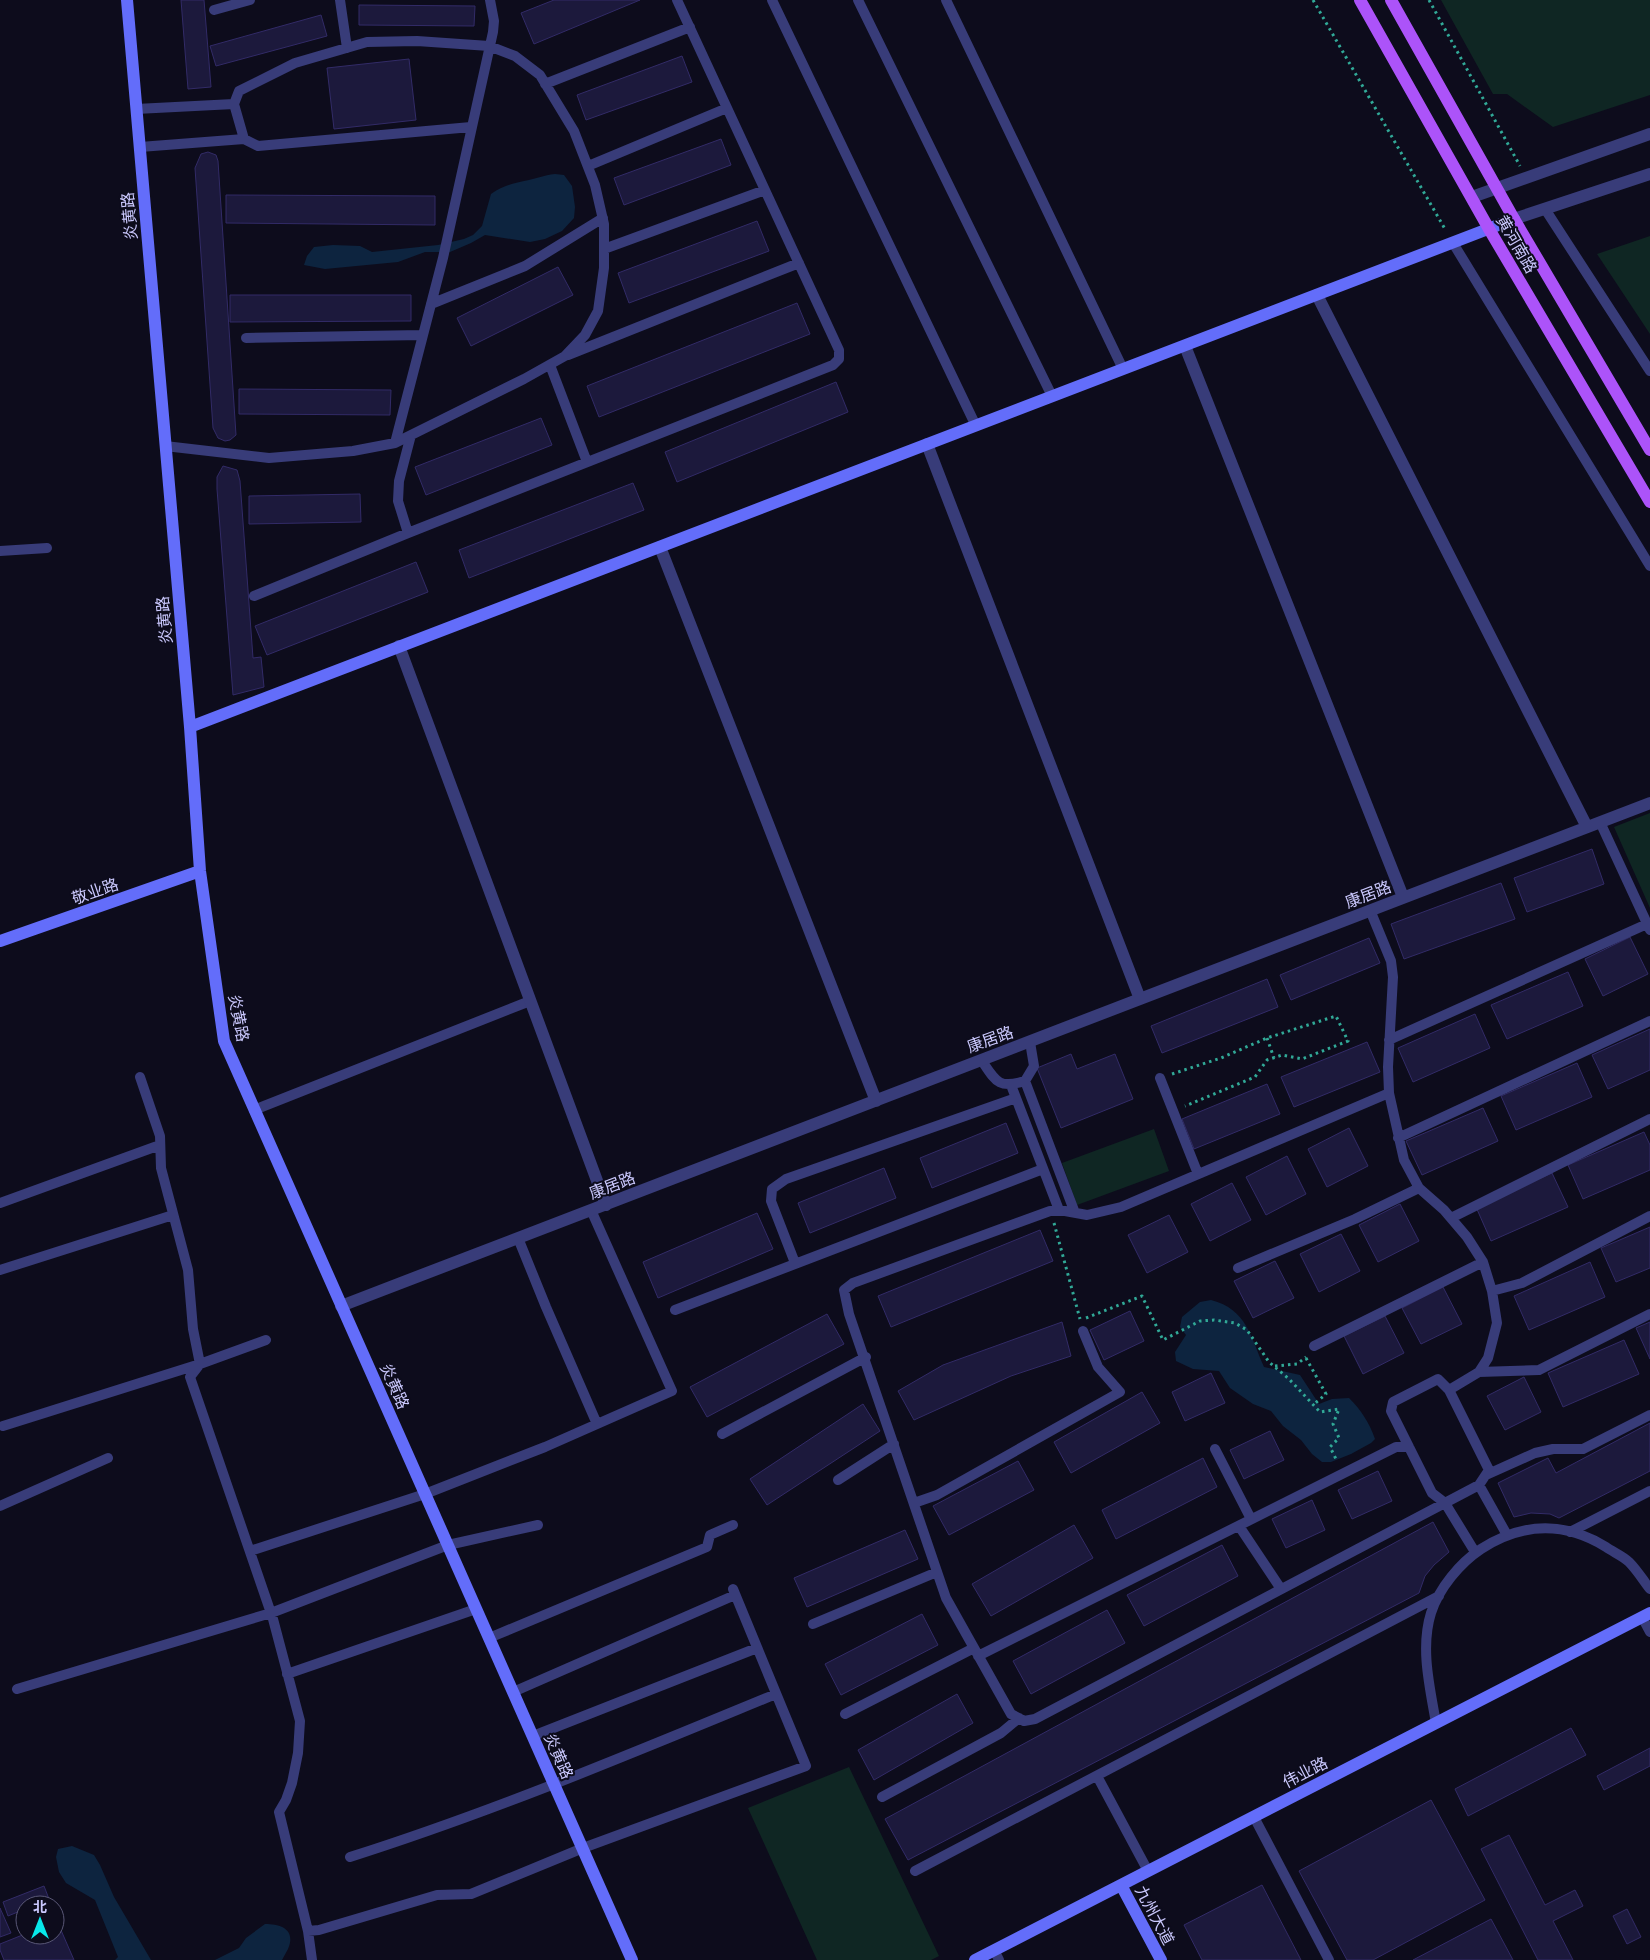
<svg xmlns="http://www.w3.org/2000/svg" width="1650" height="1960" font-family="'Space Grotesk','Noto Sans SC',sans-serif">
  <rect width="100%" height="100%" fill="#0d0c1c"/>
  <path fill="#0f2623" d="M1441,0H1650V95L1553,127L1507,94H1493Z
    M1650,236V334L1597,254Z
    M1650,813V908L1614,827Z
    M1154,1129L1169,1171L1077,1205L1062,1163Z
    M849,1767L939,1956L931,1960H817L748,1808Z"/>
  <path fill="#0d243f" d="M555,174L564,175L572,186L575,207L574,218L562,231L545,239L530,242L485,235L471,243L450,252H425L398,262L325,269L304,265L307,256L314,247L333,245L360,246L372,252L438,245L464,239L473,235L482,226L491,194C502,186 511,184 524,181C535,179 544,175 555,174Z
    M1211,1300C1247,1309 1251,1338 1264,1367L1300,1375L1319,1404L1332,1399L1349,1398C1361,1410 1369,1422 1375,1439L1371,1443L1351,1454L1331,1462H1322L1312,1454L1301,1440L1283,1426L1271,1411L1253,1404L1230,1388L1219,1371L1193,1369L1176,1361L1175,1352L1186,1335L1180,1327L1182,1317L1200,1302Z
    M72,1846L94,1855L100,1865L114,1897L151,1960H115L118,1957L95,1900L66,1883L59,1872L56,1857L58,1849Z
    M265,1924C282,1924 296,1930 288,1949C286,1953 284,1956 282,1960H215L239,1948L246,1938Z"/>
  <path fill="#1c193c" stroke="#322b67" d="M181,0H204L211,87L188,89Z
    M554,0H640L534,44L521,13Z
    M359,5L475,6L474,26L359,25Z
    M321,15L327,36L216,66L210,46Z
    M682,56L692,82L586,120L577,95Z
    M409,59L416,120L334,129L327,68Z
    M721,139L731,165L624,205L614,178Z
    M208,152L216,155L218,161L236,435L230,440L225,441L218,438L213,428L195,168L201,154Z
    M226,195L435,196V225L226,223Z
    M757,221L769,251L629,303L618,273Z
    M558,267L573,295L471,346L457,318Z
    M230,295H411V321L230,322Z
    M797,303L810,334L599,417L587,386Z
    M836,382L848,412L677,482L665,452Z
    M239,389L391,390L390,415L239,414Z
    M541,418L552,445L426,495L415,467Z
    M223,466L237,470L240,481L253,658L261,657L264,687L233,695L217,489V477Z
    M633,483L644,510L469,578L459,550Z
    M360,494L361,522L249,524V496Z
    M416,562L428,592L267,655L255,626Z
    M1592,849L1604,884L1527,912L1514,878Z
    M1501,883L1515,919L1404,959L1391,924Z
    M1630,937L1648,974L1603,996L1585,959Z
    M1369,938L1380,963L1291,1000L1280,975Z
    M1568,972L1583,1006L1507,1039L1491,1005Z
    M1267,979L1278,1007L1162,1053L1151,1026Z
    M1475,1014L1490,1048L1413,1082L1398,1048Z
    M1650,1029V1070L1608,1089L1592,1055Z
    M1367,1042L1380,1072L1294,1107L1281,1077Z
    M1071,1054L1077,1069L1115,1054L1133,1099L1061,1128L1037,1068Z
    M1577,1063L1592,1097L1516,1130L1501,1096Z
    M1267,1084L1280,1114L1194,1149L1182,1119Z
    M1483,1108L1498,1141L1422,1175L1406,1141Z
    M1006,1123L1018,1153L932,1188L920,1158Z
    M1349,1128L1368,1166L1327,1187L1308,1149Z
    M1644,1132L1650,1145V1170L1583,1199L1568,1165Z
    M1287,1156L1306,1194L1266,1215L1246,1177Z
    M884,1168L896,1198L810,1233L798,1203Z
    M1552,1173L1568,1207L1491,1241L1476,1207Z
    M1232,1183L1251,1220L1210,1241L1191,1204Z
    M1400,1204L1419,1241L1378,1262L1359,1225Z
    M757,1213L773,1249L658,1298L643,1262Z
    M1169,1215L1188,1252L1147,1273L1128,1235Z
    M1650,1227V1268L1616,1282L1601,1248Z
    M1040,1230L1053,1261L891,1327L878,1296Z
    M1341,1234L1360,1271L1319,1292L1300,1254Z
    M1275,1261L1294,1298L1253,1318L1234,1281Z
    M1590,1262L1605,1297L1529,1330L1514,1296Z
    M1443,1287L1462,1324L1421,1344L1402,1308Z
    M1130,1311L1144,1341L1104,1360L1090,1330Z
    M827,1314L844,1344L707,1417L690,1387Z
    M1385,1316L1404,1353L1363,1374L1344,1336Z
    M1062,1322L1071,1356L1011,1376L914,1420L898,1391L943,1365Z
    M1650,1322V1359L1636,1328Z
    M1624,1340L1639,1374L1563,1407L1548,1373Z
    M1211,1373L1225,1403L1185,1421L1172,1392Z
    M1524,1377L1541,1412L1505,1430L1487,1396Z
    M1142,1392L1160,1423L1071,1473L1054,1442Z
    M863,1404L880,1431L767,1505L750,1479Z
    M1650,1423V1471L1559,1518L1550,1514L1531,1513L1514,1517L1498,1483L1548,1458L1556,1473Z
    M1270,1431L1284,1460L1244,1479L1230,1450Z
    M1203,1458L1217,1487L1116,1539L1102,1510Z
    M1018,1461L1034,1490L949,1535L933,1506Z
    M1378,1471L1392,1501L1352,1519L1338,1490Z
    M1312,1500L1325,1530L1286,1548L1272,1519Z
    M1433,1522L1449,1552L1434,1565L1425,1576L1419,1593L908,1860L885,1819Z
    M1074,1525L1093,1558L991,1616L972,1584Z
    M905,1530L918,1559L807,1607L794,1578Z
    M1222,1545L1238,1576L1144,1626L1127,1595Z
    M1107,1610L1125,1643L1031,1694L1013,1661Z
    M922,1614L938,1645L841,1695L825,1664Z
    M957,1694L973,1723L874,1780L858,1750Z
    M1571,1728L1586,1755L1468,1816L1455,1789Z
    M1650,1748V1766L1604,1790L1597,1776Z
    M1431,1800L1485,1900L1373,1960H1347L1299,1871Z
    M1509,1835L1545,1905L1575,1890L1583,1906L1553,1921L1573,1960H1538L1481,1849Z
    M1262,1885L1301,1960H1202L1184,1925Z
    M44,1886L49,1899L35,1905H25V1909L8,1916L3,1902Z
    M0,1908L11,1933L0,1937Z
    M1627,1909L1641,1937L1627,1944L1613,1916Z
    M1491,1919L1513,1960H1413Z
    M57,1921L74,1960H4L0,1950V1944L25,1934L55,1935V1922Z"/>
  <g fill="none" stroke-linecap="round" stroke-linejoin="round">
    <path stroke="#31a997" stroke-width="3" stroke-dasharray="2.5 4" stroke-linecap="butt" d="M1313,0L1445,229
      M1429,0L1520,166
      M1267,1038L1274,1058
      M1172,1074L1221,1058L1267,1038L1336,1016L1348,1041L1302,1059L1282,1055L1267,1060L1255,1077L1185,1106
      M1054,1223L1080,1319
      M1086,1318L1142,1296L1163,1340L1200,1321L1214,1320L1235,1323L1247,1330L1269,1362L1289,1379L1320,1412L1339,1409L1333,1424L1339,1438L1330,1447L1337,1461
      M1306,1358L1326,1394L1313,1405
      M1275,1366L1297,1364L1306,1357"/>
    <path stroke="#383c79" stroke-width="10" d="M340,0L347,48
      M772,0L976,426
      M858,0L1052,396
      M946,0L1123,369
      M214,10L250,0
      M545,84L690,27
      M136,109L234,104
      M140,147L244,139L258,146L471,127
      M588,166L727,108
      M1545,209L1650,371
      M1453,243L1650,566
      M604,249L765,190
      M431,304L525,266L603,218
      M246,338L423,335
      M568,355L799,263
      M550,365L587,462
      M395,443L443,258L493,32L494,21L490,0
      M165,446L269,458L353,451L395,443L524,379L565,356L585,335L598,311L604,268V224L595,185L574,131L540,75L515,56L489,46L417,41L367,42L295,63L239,91L234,104L244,139
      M408,533L398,501L399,481L411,435
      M0,551L47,548
      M254,596L408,533L833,365L839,359V350L677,0
      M1600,822L1650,930
      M1370,910L1391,961L1393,977L1388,1067L1389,1093L1404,1160L1419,1188L1444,1210L1467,1237L1483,1262L1492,1291L1497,1323L1488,1358L1479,1372L1449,1390L1489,1470L1479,1485L1035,1719L1024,1721L1011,1714L946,1598L849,1314L844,1290L853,1283L1050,1211H1065L1087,1215L1121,1207L1389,1093
      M1389,1040L1647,924
      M982,1061C996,1082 999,1089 1025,1081L1034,1066L1030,1042
      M140,1077L160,1136L161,1168L188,1270L193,1329L200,1364L190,1377L273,1619L300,1721L298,1753L292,1783L286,1800L279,1812L308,1931L312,1960
      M1160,1078L1198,1174
      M1025,1081L1075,1213
      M1011,1085L1059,1210
      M254,1110L530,1001
      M1398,1138L1650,1021
      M0,1203L160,1145
      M1451,1218L1650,1119
      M518,1238L546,1307L597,1424
      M795,1263L771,1201L772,1189L786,1179L1016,1098
      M1238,1268L1355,1219L1419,1188
      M0,1270L173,1215
      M1492,1291L1522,1283L1650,1216
      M675,1310L1043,1169
      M1314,1346L1483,1262
      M1479,1372L1539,1370L1650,1314
      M1449,1390L1438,1379L1393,1402L1391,1411L1432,1493L1445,1503L1475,1552
      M3,1426L200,1364L266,1340
      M722,1434L866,1357L864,1358
      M1215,1449L1251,1519
      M1486,1475L1535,1453L1553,1449H1583L1650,1415
      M838,1480L894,1444
      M1479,1485L1507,1535
      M914,1503L937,1495L1120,1392L1098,1367L1083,1331
      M0,1506L108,1458
      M1239,1526L1281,1589
      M1570,1532L1650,1491
      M250,1551L425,1494L545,1447L672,1391L591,1210
      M1642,1617L1650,1632
      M813,1624L937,1572
      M489,1638L707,1547L710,1535L733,1525
      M978,1656L1396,1447H1409
      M287,1674L476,1609
      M17,1689L271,1613L448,1545L538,1525
      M513,1692L735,1595
      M845,1714L974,1648
      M1436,1723C1430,1688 1420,1648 1431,1613C1439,1588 1460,1563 1481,1549C1523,1522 1564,1521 1606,1547C1613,1552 1623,1556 1629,1562C1637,1570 1643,1580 1650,1589
      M533,1736L757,1648
      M1097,1776L1148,1871
      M882,1797L1001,1733L1019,1718
      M1254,1817L1329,1960
      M350,1857C495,1811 635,1752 776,1694
      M915,1871L1439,1596
      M308,1931L319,1930L437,1895L471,1894L583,1848L806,1766L733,1589
      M994,1950L999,1960"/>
    <path stroke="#383c79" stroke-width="12" d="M1472,197L1650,134
      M1514,219L1650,174
      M1317,295L1587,827
      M1185,346L1403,897
      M927,444L1140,999
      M660,547L876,1101
      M399,646L606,1205
      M341,1306L1650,803"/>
    <path stroke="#636dfa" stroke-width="12" d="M127,0L190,727L200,871L224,1041L632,1960
      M190,727L1514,219
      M0,941L200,871
      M1121,1885L1161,1960
      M975,1960L1650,1613"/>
    <path stroke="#ac53f9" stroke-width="12" d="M1360,0L1489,229L1650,502
      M1391,0L1514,219L1650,450"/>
  </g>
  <g text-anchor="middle" stroke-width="4" stroke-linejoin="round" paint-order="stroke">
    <g font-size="16" fill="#cac8fd" stroke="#0d0c1c">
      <text transform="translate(129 216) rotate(-95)" y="6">炎黄路</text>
      <text transform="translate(1517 244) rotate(60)" y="6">黄河南路</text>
      <text transform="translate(164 620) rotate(-95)" y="6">炎黄路</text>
      <text transform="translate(95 891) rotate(-19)" y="6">敬业路</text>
      <text transform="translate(1368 894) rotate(-21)" y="6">康居路</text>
      <text transform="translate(239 1018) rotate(79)" y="6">炎黄路</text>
      <text transform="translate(990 1039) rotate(-20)" y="6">康居路</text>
      <text transform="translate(612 1185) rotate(-21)" y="6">康居路</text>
      <text transform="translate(395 1386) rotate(66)" y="6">炎黄路</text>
      <text transform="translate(559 1756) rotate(66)" y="6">炎黄路</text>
      <text transform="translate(1305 1772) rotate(-27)" y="6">伟业路</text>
      <text transform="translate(1155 1915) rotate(62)" y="6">九州大道</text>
    </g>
  </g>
  <g transform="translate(40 1920)"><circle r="24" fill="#0d0c1c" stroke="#595776"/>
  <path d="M0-4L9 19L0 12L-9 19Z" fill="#08e8ea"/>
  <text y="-8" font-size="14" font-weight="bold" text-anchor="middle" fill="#cac8fd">北</text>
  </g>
</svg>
